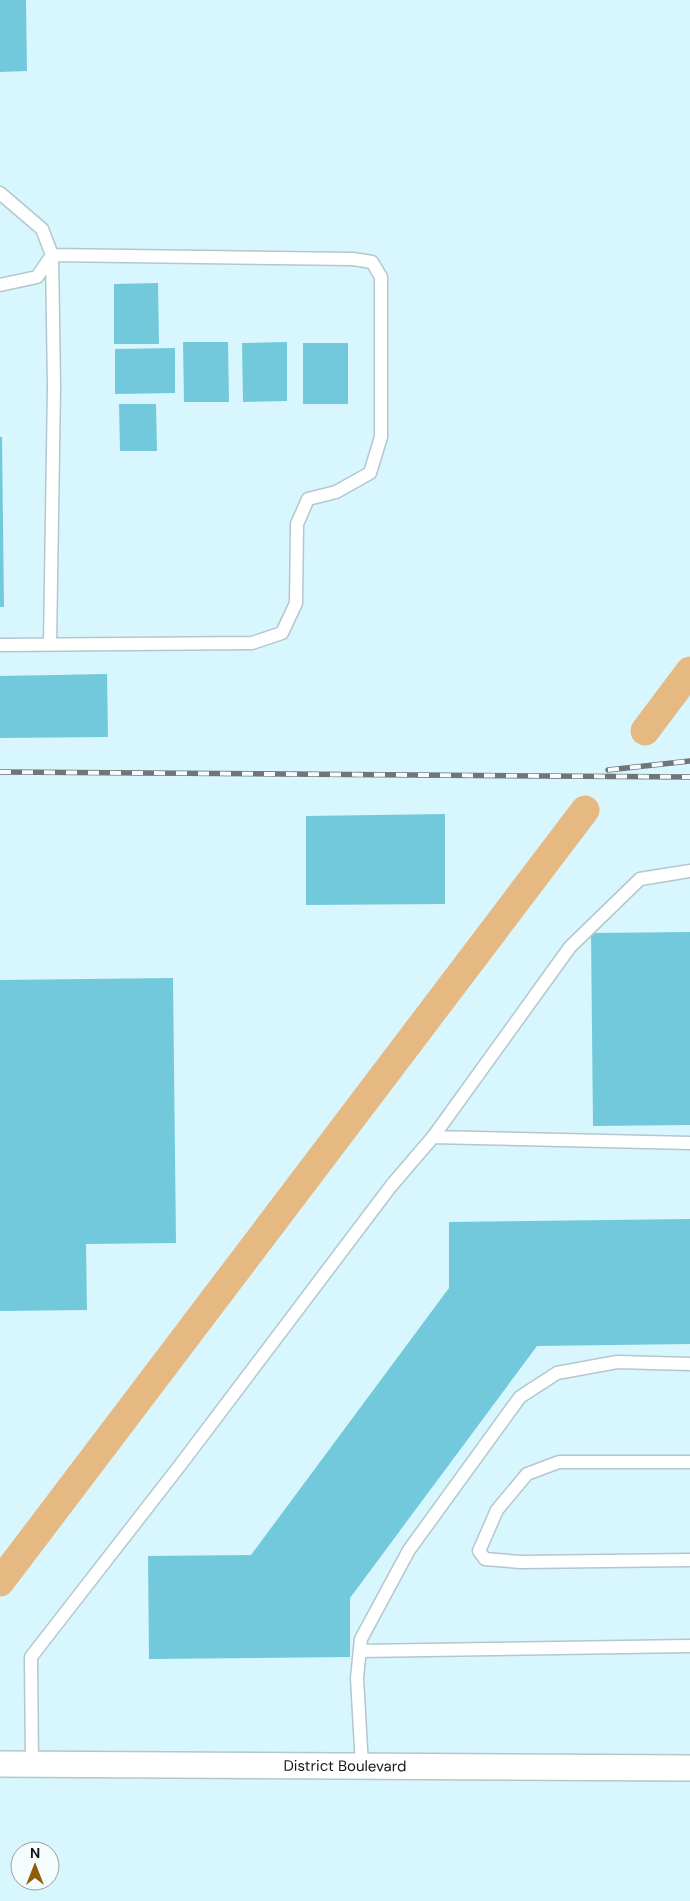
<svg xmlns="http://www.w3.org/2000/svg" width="690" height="1901" font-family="'DM Sans',sans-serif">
  <rect width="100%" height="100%" fill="#f4fcfe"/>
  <path fill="#d8f6fd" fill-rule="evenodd" d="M0,0H690V1901H0ZM20,1851H50V1881H20Z"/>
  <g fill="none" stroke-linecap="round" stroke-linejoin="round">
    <path stroke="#e6b982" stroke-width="29" d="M645,731L690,671
      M0,1582L585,810"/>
  </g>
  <path fill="#72c9db" d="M0,0H26L27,71L0,72Z
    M158,283L159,344H114V284Z
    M183,342H228L229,402H184Z
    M287,342V401L243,402L242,343Z
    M303,343H348V404H303Z
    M175,348V393L115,394V349Z
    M119,404H156L157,451H120Z
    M0,437H2L4,607H0Z
    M107,674L108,737L0,738V676Z
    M445,814V904L306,905V816Z
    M690,932V1125L593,1126L591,933Z
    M173,978L176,1243L86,1244L87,1310L0,1311V980Z
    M690,1219V1344L537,1346L350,1598V1657L149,1659L148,1556L251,1555L449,1288V1222Z"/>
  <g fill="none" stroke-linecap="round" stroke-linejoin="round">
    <g stroke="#b3c7cc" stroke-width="15">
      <path id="lane" d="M0,193L42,229L52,255L37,277L0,285
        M0,645L252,643L282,633L296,603L297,524L308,499L336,492L370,473L381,437V277L372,262L353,259L52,255L54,387L50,644
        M433,1137L690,1143
        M690,1462H559L527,1474L497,1510L479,1551L485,1559L521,1562L690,1560
        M360,1651L690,1646
        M32,1764L31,1657L181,1464L391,1186L433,1137L570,947L640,879L690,871
        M362,1766L357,1678L361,1639L409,1550L520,1397L557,1373L617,1362L690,1364"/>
    </g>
    <g stroke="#b3c7cc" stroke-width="28">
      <g id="street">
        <path id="s1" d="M0,1764L690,1768"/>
      </g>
    </g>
    <use href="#lane" stroke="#fff" stroke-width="12"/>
    <use href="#street" stroke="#fff" stroke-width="25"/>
    <g stroke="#6e7678" stroke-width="5.5">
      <path id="rail" d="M608,770L690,761
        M0,772L690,777"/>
    </g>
    <use href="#rail" stroke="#f4fcfe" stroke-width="4" stroke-dasharray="11" stroke-linecap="butt"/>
  </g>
  <g text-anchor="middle" stroke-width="4.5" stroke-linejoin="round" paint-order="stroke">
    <g font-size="15" fill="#101719" stroke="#f4fcfe">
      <text dy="5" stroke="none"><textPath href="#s1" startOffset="345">District Boulevard</textPath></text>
    </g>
  </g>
  <g transform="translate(35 1866)"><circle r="24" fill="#f4fcfe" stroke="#99a0a2"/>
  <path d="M0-4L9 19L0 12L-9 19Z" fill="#8f5d0a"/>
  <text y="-8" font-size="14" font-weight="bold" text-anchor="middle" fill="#101719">N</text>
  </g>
</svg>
